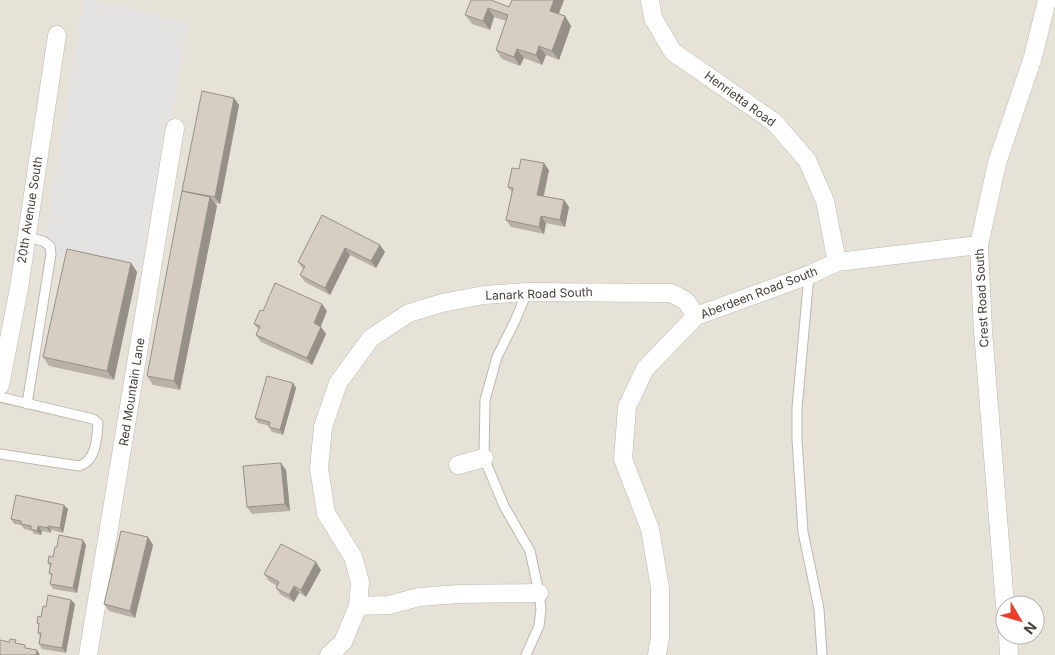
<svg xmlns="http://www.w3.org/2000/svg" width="1055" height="655" font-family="Inter,sans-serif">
  <rect width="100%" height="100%" fill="#f4f0ea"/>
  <path fill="#e7e2d8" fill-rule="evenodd" d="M0,0H1055V655H0ZM1005,605H1035V635H1005Z"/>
  <path fill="#e5e3e1" d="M83,0H91L189,22L144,271L42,256Z"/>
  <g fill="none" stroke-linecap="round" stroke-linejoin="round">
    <g stroke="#beb7ad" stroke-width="11">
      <path id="service" d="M26,237L43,241L50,246L51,254L27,404
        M809,275L797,408V440L803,532L819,609L822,655
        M0,397L93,419L98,423C97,439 96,461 79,466L0,454
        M526,655L539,626L541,609L539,593L530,551L504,506L484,458L485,400L497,357L515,321L527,292"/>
    </g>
    <g stroke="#beb7ad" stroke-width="19">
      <path id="minor" d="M650,0L653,18L673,52L774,122L807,160L825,201L837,262
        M0,385L19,288L57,35
        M458,465L484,458
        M1005,605L983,331L979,245L997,163L1033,57L1047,0
        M358,606L389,605L419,597L459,594L539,593
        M1008,635L1009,655
        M88,655L175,128
        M329,655L343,642L358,606L360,582L353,557L326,513L319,468L323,427L338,383L371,338L409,313L442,303L484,295L527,292L671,293L686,301L696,316
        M657,655L660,637V588L650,529L623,459L627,407L645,369L696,316L809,275L837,262L979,245"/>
    </g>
    <use href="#service" stroke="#fff" stroke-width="9"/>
    <use href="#minor" stroke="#fff" stroke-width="18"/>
  </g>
  <path fill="#b9b1a8" d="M471,0L509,7L512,0H564L559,14L565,16L571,26L559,60L546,55L542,65L524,58L520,66L502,59L496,50L506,21L494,17L490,30L472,24L465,15Z
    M234,98L239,105L220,204L215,203L217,206L180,390L153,385L147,376Z
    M519,169L549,170L544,196L564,200L569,207L565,227L546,223L544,234L511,227L506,220L512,193L508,187Z
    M322,215L385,252L376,268L350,255L330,295L305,282L300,275L303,269L298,262Z
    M131,263L137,272L114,380L49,366L43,357Z
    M322,304L327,311L320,326L326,334L312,365L261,342L256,335L258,329L254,324L263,311Z
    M293,383L296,388L283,435L272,432L269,427V426L258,423L255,418Z
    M286,470L290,511L252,514L247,507Z
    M68,509L63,533L51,530V533L42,531L41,535L34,534L32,531L24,529L21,525L14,524L11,519Z
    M148,537L153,545L135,618L109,611L104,604Z
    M86,545L77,593L53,589L50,584L52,577L49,573L50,566L48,563L53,557L57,547Z
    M321,570L306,597L299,593L294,602L281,595L276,588L277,586L269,581L264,574Z
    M71,600L75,604L66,653L42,649L39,644L40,636L38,633L39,626L37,623L41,617L46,607Z"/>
  <path fill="#969088" d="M554,0H564L556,20L550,11Z
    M488,8L494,17L490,30L483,21Z
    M565,16L571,26L559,60L552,51Z
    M539,46L546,55L542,65L536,55Z
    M517,49L524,58L520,66L514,57Z
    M234,98L239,105L220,204L215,197Z
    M544,163L549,170L542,202L537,195Z
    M210,197L217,206L180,390L174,381Z
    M564,200L569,207L565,227L560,220Z
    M541,216L546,223L544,234L539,227Z
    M380,245L385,252L376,268L371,261Z
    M345,248L350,255L330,295L325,288Z
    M131,263L137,272L114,380L107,371Z
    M322,304L327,311L319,331L314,323Z
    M321,327L326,334L312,365L307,358Z
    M293,383L296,388L283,435L280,430Z
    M281,463L286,470L290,511L285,504Z
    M64,505L68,509L63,533L60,528Z
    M38,526L42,531L41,535L37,531Z
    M48,526L51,530V533L47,528Z
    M148,537L153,545L135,618L130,611Z
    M83,540L86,545L77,593L73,588Z
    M316,562L321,570L306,597L301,590Z
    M294,586L299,593L294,602L289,595Z
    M71,600L75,604L66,653L62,648Z
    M37,650L40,655H36Z"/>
  <path fill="#d7cec3" stroke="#969088" d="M471,0H491L509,7L512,0H554L550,11L565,16L552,51L539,46L536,55L517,49L514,57L496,50L508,15L488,8L483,21L465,15Z
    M202,91L234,98L215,197L182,191Z
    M521,159L544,163L537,195L564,200L560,220L541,216L539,227L506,220L513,188L508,187L512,168L519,169Z
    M182,191L210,197L174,381L147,376Z
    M322,215L380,245L371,261L345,248L325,288L300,275L305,266L298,262Z
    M67,249L131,263L107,371L43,357Z
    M275,283L322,304L314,323L321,327L307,358L256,335L260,326L254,324L260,310L263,311Z
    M267,376L293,383L280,430L269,427L270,422L255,418Z
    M281,463L285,504L247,507L243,466Z
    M16,495L64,505L60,528L48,526L47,528L38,526L37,531L31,529V526L21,524V521L11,519Z
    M121,531L148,537L130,611L104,604Z
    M59,535L83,540L73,588L50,584L52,574L49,573L51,563H48L49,556L53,557L55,547H57Z
    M281,544L316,562L301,590L294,586L289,595L276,588L279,582L264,574Z
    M48,595L71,600L62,648L39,644L41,633H38L39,623H37L38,616L41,617L43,606L46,607Z
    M10,639L16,640L15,643L25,645V648L37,650L36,655H0V640L9,642Z"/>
  <g text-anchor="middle" stroke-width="4" stroke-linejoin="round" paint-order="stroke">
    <g font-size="12" fill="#474038" stroke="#fff">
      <text transform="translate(740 99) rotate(36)" y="4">Henrietta Road</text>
      <text transform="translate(30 210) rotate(-81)" y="4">20th Avenue South</text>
      <text transform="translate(759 293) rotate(-21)" y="4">Aberdeen Road South</text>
      <text transform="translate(539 294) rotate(-2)" y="4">Lanark Road South</text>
      <text transform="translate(982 298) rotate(-93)" y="4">Crest Road South</text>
      <text transform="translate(132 392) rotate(-81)" y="4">Red Mountain Lane</text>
    </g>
  </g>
  <g transform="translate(1020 620) rotate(128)"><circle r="24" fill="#ffffff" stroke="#b5b3af"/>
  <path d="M0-4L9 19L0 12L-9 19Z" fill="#ea3e2a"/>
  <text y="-8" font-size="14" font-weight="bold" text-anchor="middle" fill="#474038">N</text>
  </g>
</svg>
